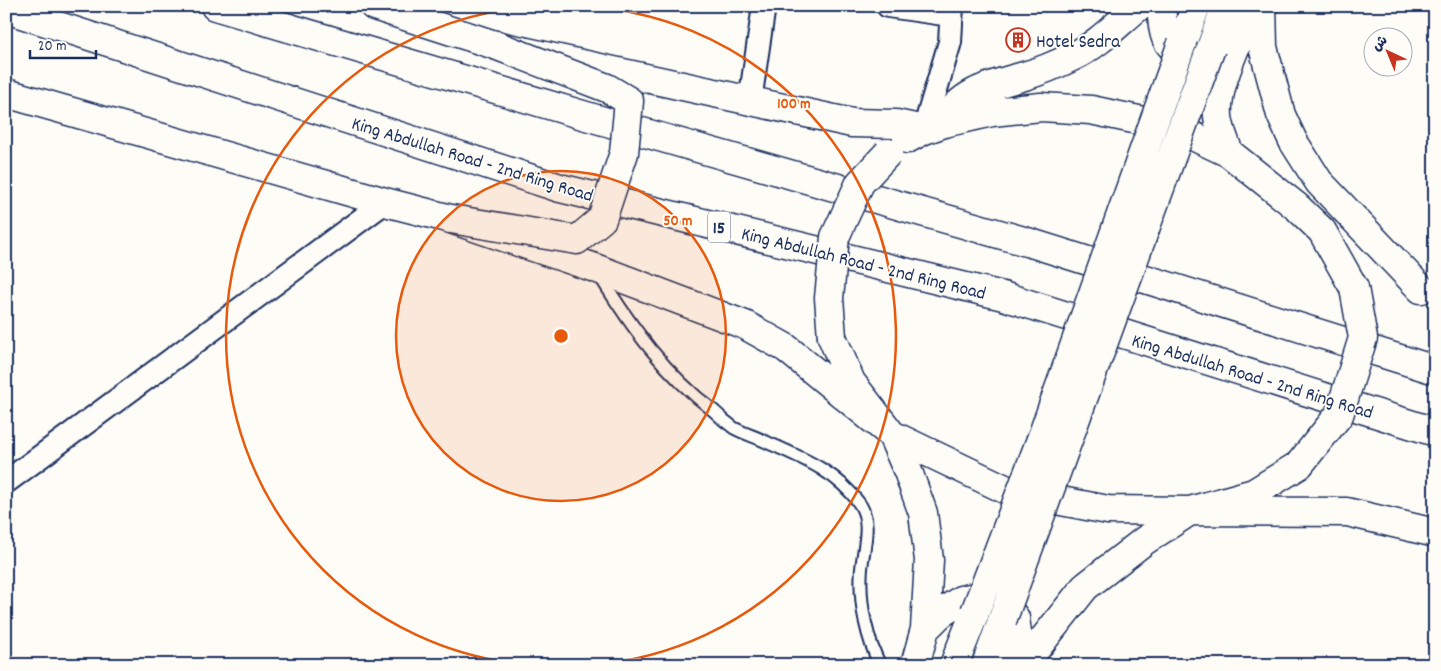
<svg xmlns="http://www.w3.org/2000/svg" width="1441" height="671" font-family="Dekko,'Playpen Sans Arabic',sans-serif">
  <rect width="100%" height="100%" fill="#fdfcf7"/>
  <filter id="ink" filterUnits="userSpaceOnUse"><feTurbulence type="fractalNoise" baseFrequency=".02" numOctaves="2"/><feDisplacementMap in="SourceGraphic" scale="10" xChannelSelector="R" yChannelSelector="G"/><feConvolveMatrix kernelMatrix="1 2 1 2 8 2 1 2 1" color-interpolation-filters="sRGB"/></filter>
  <g filter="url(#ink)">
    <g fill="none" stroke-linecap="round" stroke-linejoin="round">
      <g stroke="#1b2f5e" stroke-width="15">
        <path id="lane" d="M600,276C632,328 665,374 714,411C720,417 727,423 734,428C743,433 753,436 762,440C797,456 836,470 859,503C874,524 861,553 861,577C860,606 867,639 880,665"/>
      </g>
      <g stroke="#1b2f5e" stroke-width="26">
        <path id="street" d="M888,6L951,15
          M750,101L764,6
          M924,130L950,42L952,6
          M6,482L385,202"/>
      </g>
      <g stroke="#1b2f5e" stroke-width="31">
        <path id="secondary" d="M374,6L495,45L852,123L896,124L924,130
          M1161,6C1164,41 1164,49 1199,59
          M1262,6L1263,47L1281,115L1293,141L1319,182L1421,289
          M1182,43L1196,6
          M1211,48L1226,6
          M6,93L385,202L451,219L595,268L745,325L786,348L892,435L909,474L923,513L929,560L925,629L915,665
          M944,123C960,91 993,85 1024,76C1042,71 1058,64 1074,56C1099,44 1118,23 1139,6
          M907,139L924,130L944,123L992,112L1041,107L1091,110L1176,128L1229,153L1297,207L1322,231L1354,288
          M1229,153C1225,141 1219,129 1218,116C1215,85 1241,37 1252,6
          M832,337L851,382L892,435L1009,491L1108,510L1190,511L1254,493L1299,465
          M925,629L940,614L961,600L980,596L1003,603L1015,618L1018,640L1017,665
          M954,665L975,612
          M986,665L1002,621
          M1023,665L1085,587L1144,541L1190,511L1347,512L1435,533"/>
      </g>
      <g stroke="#1b2f5e" stroke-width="31">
        <path id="highway" d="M215,6L593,118L1034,244L1435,370
          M6,9L560,188L1003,296L1435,432"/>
      </g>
      <use href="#lane" stroke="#fdfcf7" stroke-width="11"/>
      <use href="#street" stroke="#fdfcf7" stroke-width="22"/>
      <use href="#secondary" stroke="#fdfcf7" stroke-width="28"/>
      <use href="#highway" stroke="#fdfcf7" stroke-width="28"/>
      <g stroke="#1b2f5e" stroke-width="31" stroke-linecap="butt">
        <path id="secondary-bridge" d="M451,219L577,240L602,219L624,153L629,101L607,88L495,45
          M832,337L829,298L835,237L860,183L888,153
          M1299,465L1339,415L1363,338L1354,288
          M975,612L1043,434L1182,43
          M1002,621L1211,48"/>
      </g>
      <use href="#secondary-bridge" stroke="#fdfcf7" stroke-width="28"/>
    </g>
  </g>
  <circle cx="561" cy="336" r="165" fill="#e8590c" fill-opacity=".12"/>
  <g fill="none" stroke="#e8590c" stroke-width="2.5">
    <circle cx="561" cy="336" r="165"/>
    <path d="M532 665A330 330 0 0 1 547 6M575 6A330 330 0 0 1 590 665"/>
  </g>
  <defs>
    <g id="building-ring" transform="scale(1.25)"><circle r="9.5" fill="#fdfcf7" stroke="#c8321e" stroke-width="1.5"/><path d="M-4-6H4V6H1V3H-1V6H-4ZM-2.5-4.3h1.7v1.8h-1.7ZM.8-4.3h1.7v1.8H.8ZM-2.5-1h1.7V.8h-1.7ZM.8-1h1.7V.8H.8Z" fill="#c8321e"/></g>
  </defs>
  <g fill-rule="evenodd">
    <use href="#building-ring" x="1018" y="40"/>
  </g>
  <g text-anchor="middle" stroke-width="4" stroke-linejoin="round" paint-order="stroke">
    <rect fill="#fdfcf7" stroke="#5f6c8c" stroke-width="1" x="708" y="211.5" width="22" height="31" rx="4"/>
    <g font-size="18" font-weight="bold" fill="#1b2f5e">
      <text x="719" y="233">15</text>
    </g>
    <g font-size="19" fill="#1b2f5e" stroke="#fdfcf7" text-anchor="start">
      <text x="1036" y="47">Hotel Sedra</text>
    </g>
    <g font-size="19" fill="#1b2f5e" stroke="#fdfcf7">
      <text transform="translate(473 158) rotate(17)" y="7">King Abdullah Road - 2nd Ring Road</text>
      <text transform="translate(864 262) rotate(14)" y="7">King Abdullah Road - 2nd Ring Road</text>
      <text transform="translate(1253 375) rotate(17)" y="7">King Abdullah Road - 2nd Ring Road</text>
    </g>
  </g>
  <circle cx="561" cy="336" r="8" fill="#e8590c" stroke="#fdfcf7" stroke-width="2.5"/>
  <g font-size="15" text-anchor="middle" font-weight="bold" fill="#e8590c" stroke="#fdfcf7" stroke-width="4" stroke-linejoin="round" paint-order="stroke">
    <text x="794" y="108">100 m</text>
    <text x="678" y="225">50 m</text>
  </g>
  <rect width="1441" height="671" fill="none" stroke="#fdfcf7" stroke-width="25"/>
  <rect x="12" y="12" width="1416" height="646" fill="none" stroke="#1b2f5e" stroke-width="2" filter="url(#ink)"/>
  <g transform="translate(1388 52) rotate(316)"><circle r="24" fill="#fdfcf7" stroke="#a3aaba"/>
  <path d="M0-4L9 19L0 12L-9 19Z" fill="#c8321e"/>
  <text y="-8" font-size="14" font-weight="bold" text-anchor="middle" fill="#1b2f5e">ش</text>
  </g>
  <path d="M30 50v8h66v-8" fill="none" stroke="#1b2f5e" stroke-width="2.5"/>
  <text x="38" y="50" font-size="15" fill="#1b2f5e" stroke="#fdfcf7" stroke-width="4" paint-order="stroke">20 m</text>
</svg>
